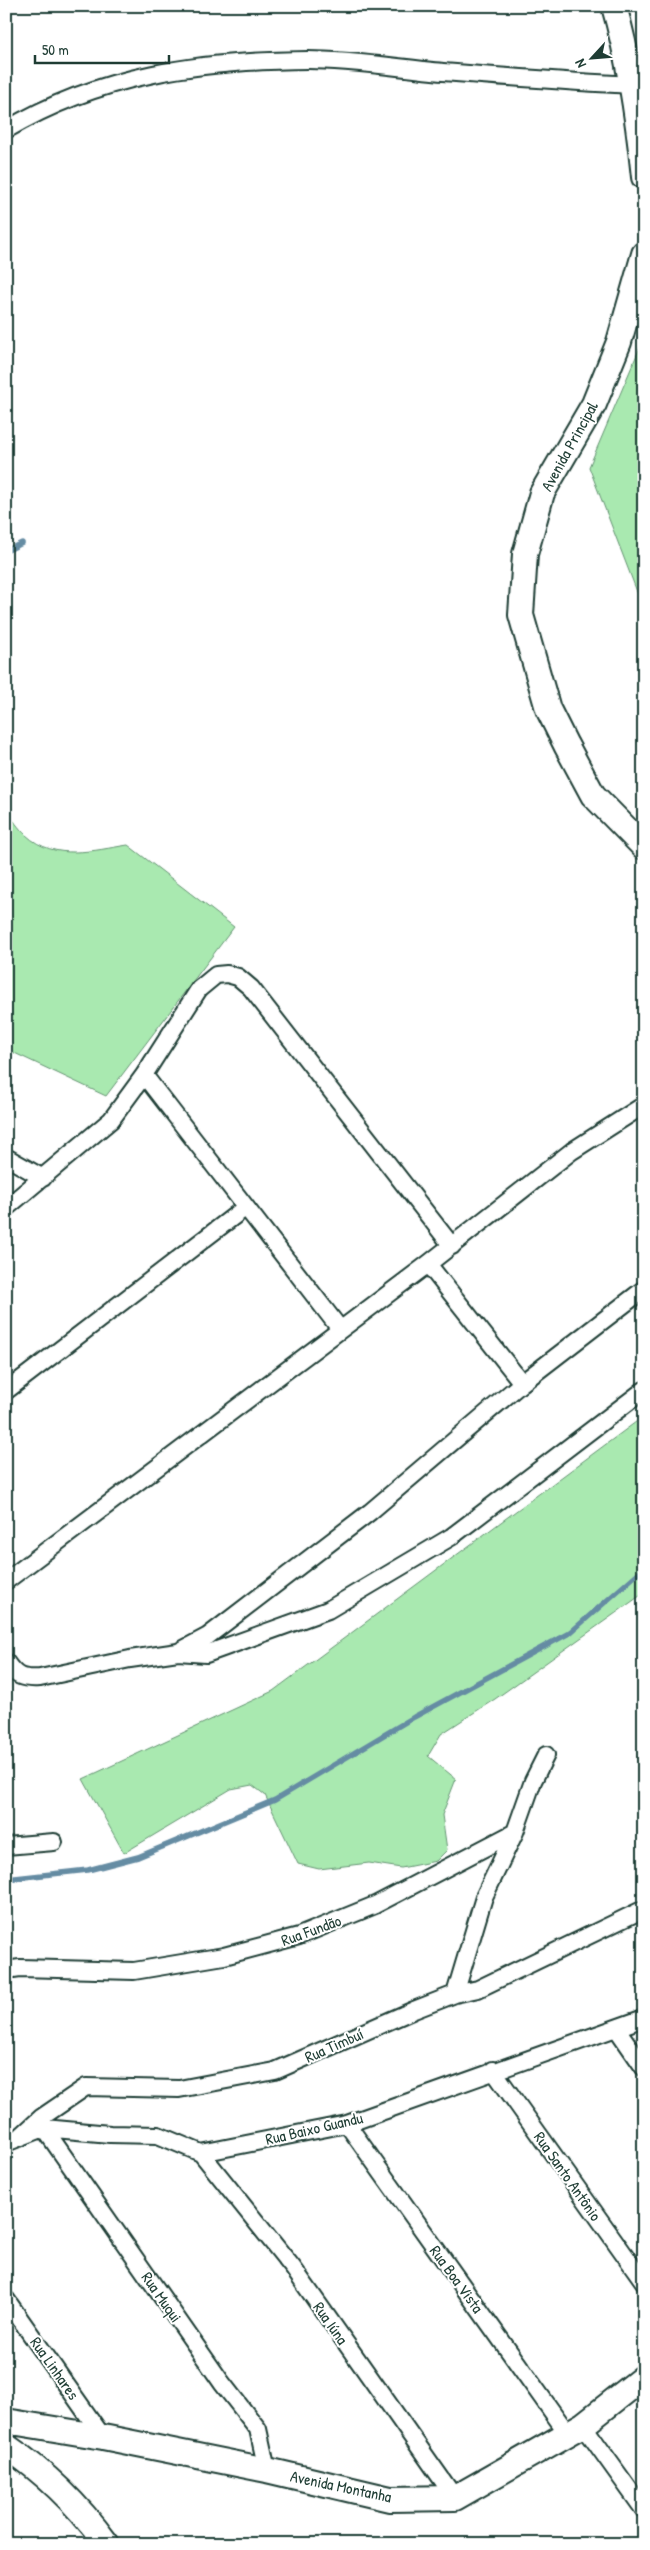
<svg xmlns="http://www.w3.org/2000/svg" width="650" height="2550" font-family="'Patrick Hand',sans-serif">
  <rect width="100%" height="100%" fill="#fff"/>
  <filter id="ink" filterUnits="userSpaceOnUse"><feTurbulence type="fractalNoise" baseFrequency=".02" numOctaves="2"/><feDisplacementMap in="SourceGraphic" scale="10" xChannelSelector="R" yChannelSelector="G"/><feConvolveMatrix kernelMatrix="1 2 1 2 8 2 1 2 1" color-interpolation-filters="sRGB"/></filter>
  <g filter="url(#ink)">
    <path fill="#a9e9b0" stroke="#649372" d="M644,338V610L589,467Z
      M6,811C13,819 19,829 26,835C55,862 94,850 128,845L234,927L106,1096L6,1049Z
      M644,1416V1593L495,1699L441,1734L428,1756L456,1779L442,1815L447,1850L436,1861L401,1868L369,1863L319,1869L298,1864L265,1795L252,1785L231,1789L124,1853L83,1779L273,1691Z"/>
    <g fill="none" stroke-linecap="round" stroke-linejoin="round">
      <path stroke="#658ca3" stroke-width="5.5" d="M6,551L22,543
        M6,1879L88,1870L138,1857L275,1800L414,1717L571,1632L644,1568"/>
      <g stroke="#1f3d34" stroke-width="20">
        <path id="street" d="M6,130C100,74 200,61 308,60C352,60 399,68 443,72C506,77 569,82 632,85
          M144,1075L340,1329
          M6,1157L43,1178
          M6,1208L111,1120L144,1075L199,989L216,975L227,974L238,977L251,988L452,1246
          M428,1264L522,1383
          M6,1391L246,1207
          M6,1581L428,1264L572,1151L644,1105
          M178,1652L206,1654L328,1610L451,1537L644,1390
          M6,1662C16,1677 22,1679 40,1678L130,1659L178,1652L208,1636L370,1512L522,1383L644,1289
          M6,1846L54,1842
          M6,1970L20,1968L134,1971L224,1956L299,1936L375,1905L515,1832
          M455,1994L484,1897L515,1832L533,1781L546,1755
          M617,2029L644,2068
          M493,2070L644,2282
          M347,2124L568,2434
          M44,2128L222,2383L258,2429L267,2470
          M19,2138L42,2117L86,2087L179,2089L275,2071L414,2010L455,1994L478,1989L644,1909
          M6,2143L44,2128L110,2134L158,2135L201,2153L347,2124L644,2018
          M201,2153L293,2268L455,2498
          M6,2299L103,2437
          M583,2425L644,2510"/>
      </g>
      <g stroke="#1f3d34" stroke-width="28">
        <path id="secondary" d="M614,6C630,62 638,119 644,177
          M644,254L619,342L594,404L542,493L525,554L521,615L548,709L566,745L593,795L644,847
          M6,2421L103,2437L267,2470L390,2499L455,2498L583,2425L644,2377
          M6,2446C46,2473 79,2506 107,2544"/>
      </g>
      <use href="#street" stroke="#fff" stroke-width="16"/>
      <use href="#secondary" stroke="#fff" stroke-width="24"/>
    </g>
  </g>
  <g text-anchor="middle" stroke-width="4" stroke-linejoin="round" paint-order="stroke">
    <g font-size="16" fill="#1f3d34" stroke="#fff">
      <text transform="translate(569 446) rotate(-61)" y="6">Avenida Principal</text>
      <text transform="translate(311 1930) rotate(-20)" y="6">Rua Fundão</text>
      <text transform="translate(334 2045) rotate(-24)" y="6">Rua Timbuí</text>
      <text transform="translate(314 2128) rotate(-13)" y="6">Rua Baixo Guandu</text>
      <text transform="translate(568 2176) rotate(55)" y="6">Rua Santo Antônio</text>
      <text transform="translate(457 2279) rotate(54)" y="6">Rua Boa Vista</text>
      <text transform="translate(162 2297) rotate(55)" y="6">Rua Muqui</text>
      <text transform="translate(331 2323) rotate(55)" y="6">Rua Iúna</text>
      <text transform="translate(55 2368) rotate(55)" y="6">Rua Linhares</text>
      <text transform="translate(341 2486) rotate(12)" y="6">Avenida Montanha</text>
    </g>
  </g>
  <rect width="650" height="2550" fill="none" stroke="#fff" stroke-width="25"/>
  <rect x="12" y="12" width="625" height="2525" fill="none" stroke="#1f3d34" stroke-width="2" filter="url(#ink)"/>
  <g transform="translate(592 58) rotate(244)" stroke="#ffffff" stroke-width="4" paint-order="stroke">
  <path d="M0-4L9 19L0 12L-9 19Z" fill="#1f3d34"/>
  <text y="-8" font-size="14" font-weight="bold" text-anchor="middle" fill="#1f3d34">N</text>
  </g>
  <path d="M35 55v8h134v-8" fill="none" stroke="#1f3d34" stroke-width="2.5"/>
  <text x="42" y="55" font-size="15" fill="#1f3d34" stroke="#ffffff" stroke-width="4" paint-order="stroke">50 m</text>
</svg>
